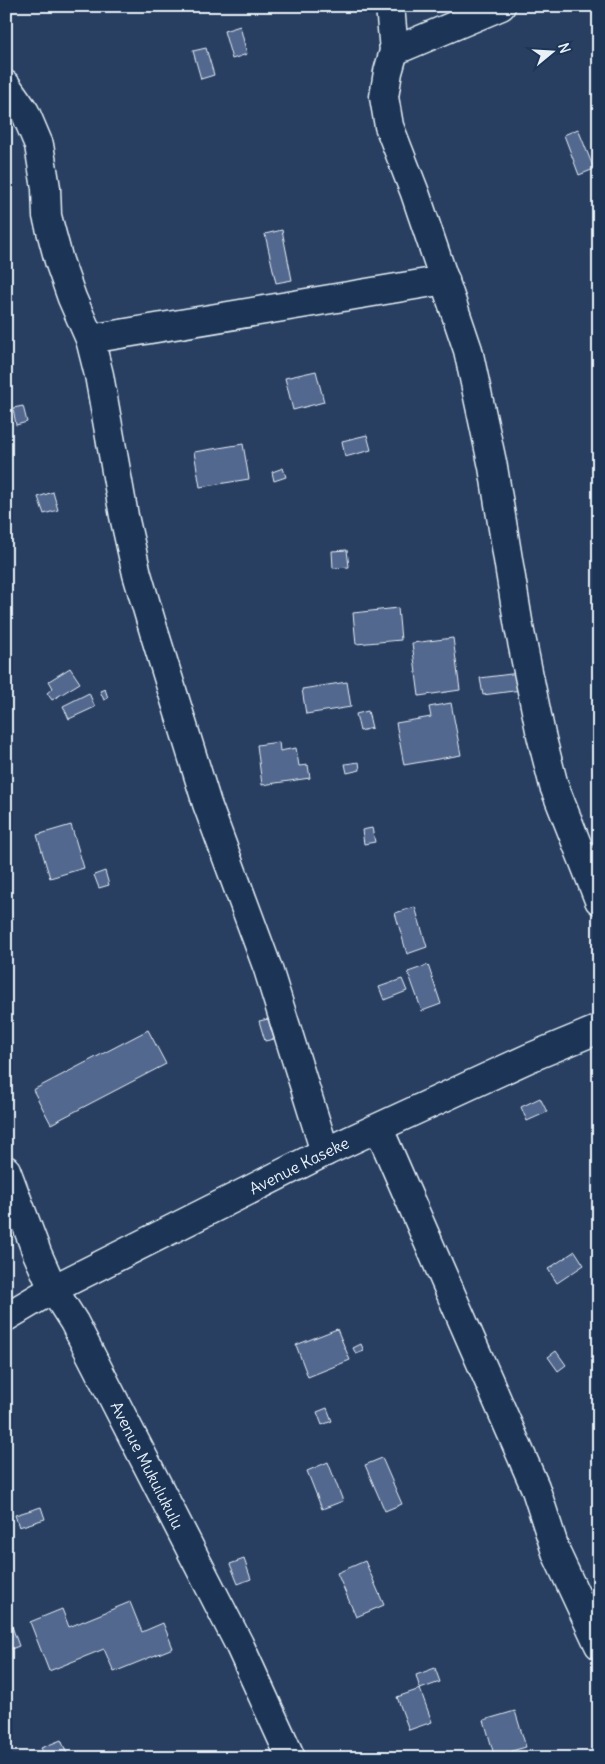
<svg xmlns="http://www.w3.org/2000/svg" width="605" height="1764" font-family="Delius,sans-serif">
  <rect width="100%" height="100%" fill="#283f62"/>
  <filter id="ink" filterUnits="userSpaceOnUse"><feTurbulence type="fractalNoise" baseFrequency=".02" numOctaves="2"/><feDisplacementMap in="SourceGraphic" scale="10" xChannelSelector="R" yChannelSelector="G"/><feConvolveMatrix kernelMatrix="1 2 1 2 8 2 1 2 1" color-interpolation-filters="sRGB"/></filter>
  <g filter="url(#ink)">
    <path fill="#53678e" stroke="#e8f1f8" d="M240,26L247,54L232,59L224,31Z
      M206,48L214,75L201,79L193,51Z
      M578,129L594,169L579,175L564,135Z
      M282,230L292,280L276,283L265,234Z
      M316,371L324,402L293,410L285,378Z
      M23,406L27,422L16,425L13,408Z
      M367,435L371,450L345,457L342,441Z
      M243,444L249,479L200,487L194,452Z
      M283,468L286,477L274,481L272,472Z
      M53,492L58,510L44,514L38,497Z
      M347,550L349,567L333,568L332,551Z
      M398,608L401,640L356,644L353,613Z
      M453,638L460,690L419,696L412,643Z
      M70,668L80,683L52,700L47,693L53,688L49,681Z
      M519,673L521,690L483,695L480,678Z
      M347,682L351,707L306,714L302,689Z
      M105,689L108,698L104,700L100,691Z
      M89,693L95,707L69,719L63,706Z
      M451,703L461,755L404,765L396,723L431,717L429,707Z
      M368,711L372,728L360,731L356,714Z
      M279,742L280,751L296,748L299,766L308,765L310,778L262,785L257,745Z
      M359,762L360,770L347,773L345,764Z
      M71,825L84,868L50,878L37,835Z
      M372,828L375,842L364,844L362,830Z
      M105,871L109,885L99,888L94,875Z
      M415,907L427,947L407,954L395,913Z
      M428,965L441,1004L422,1011L408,972Z
      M402,979L407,991L384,1000L379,987Z
      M268,1019L274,1039L265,1041L259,1021Z
      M148,1030L166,1064L51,1124L33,1090Z
      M540,1098L547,1112L527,1121L521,1107Z
      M575,1251L584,1265L557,1283L548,1269Z
      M337,1329L350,1360L308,1377L296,1345Z
      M361,1344L364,1351L356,1354L353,1348Z
      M556,1351L566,1365L558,1371L548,1357Z
      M327,1408L332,1421L322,1425L317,1412Z
      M382,1458L402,1504L385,1511L365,1465Z
      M328,1462L343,1501L322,1509L307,1471Z
      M41,1507L45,1519L19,1527L15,1515Z
      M244,1559L251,1579L238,1584L230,1564Z
      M365,1561L384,1605L356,1617L337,1573Z
      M130,1602L142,1632L163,1623L173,1648L114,1672L104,1649L49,1671L30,1622L62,1609L69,1627Z
      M6,1610L19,1646L6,1651Z
      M435,1668L440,1682L420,1689L416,1675Z
      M420,1689L432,1722L409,1730L397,1697Z
      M515,1711L526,1747L512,1751L514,1758H495L484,1720Z
      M61,1740L69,1758H46L41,1748Z"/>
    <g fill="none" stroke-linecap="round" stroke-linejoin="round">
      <g stroke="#e8f1f8" stroke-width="31">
        <g id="minor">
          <path d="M390,6L394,51L388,72L384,97L389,126L415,193L468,350L493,467L519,627L541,735L554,786L599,900"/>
          <path d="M394,51L501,6"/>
          <path d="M6,85L25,112L39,145L46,188L47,216L59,261L72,298L90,339L99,375L124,516L137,574L155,635L207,804L268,969L325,1152"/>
          <path d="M90,339L445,280"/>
          <path d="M379,1129L535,1487L557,1555L599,1645"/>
          <path id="s1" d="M6,1170L37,1253L53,1289L74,1322L239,1644L291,1758"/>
          <path id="s2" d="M6,1317L53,1289L325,1152L529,1058L599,1029"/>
        </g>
      </g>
      <use href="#minor" stroke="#1d3557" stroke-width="28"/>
    </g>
  </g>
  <g text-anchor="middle" stroke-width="5" stroke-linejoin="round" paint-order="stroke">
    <g font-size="16" fill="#e8f1f8" stroke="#1d3557">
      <text dy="6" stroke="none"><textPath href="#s2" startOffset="330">Avenue Kaseke</textPath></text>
      <text dy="6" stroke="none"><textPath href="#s1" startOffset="328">Avenue Mukulukulu</textPath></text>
    </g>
  </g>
  <rect width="605" height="1764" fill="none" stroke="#1d3557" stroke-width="25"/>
  <rect x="12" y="12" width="580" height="1739" fill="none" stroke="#e8f1f8" stroke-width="2" filter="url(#ink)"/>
  <g transform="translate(552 52) rotate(72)" stroke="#1d3557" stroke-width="4" paint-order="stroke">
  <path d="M0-4L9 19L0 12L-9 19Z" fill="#e8f1f8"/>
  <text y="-8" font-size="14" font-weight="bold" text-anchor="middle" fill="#e8f1f8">N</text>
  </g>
</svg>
